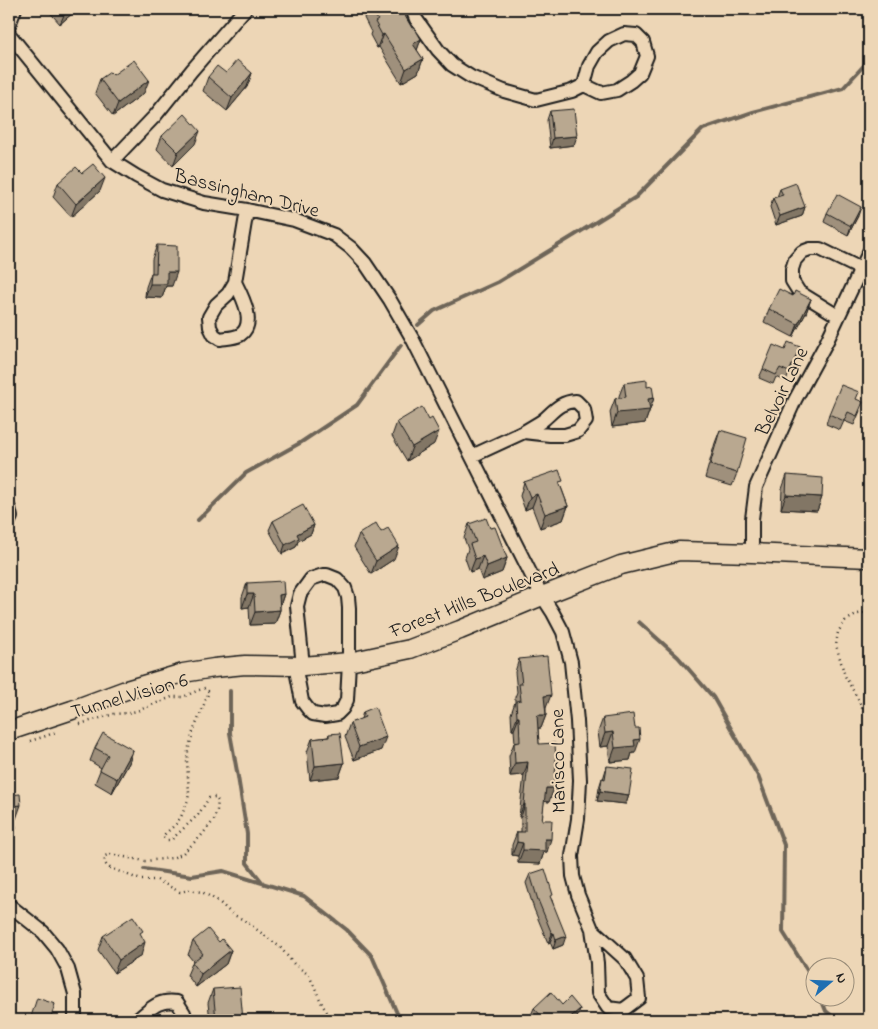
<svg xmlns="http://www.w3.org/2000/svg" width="878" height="1029" font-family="'Indie Flower',sans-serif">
  <rect width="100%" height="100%" fill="#edd6b6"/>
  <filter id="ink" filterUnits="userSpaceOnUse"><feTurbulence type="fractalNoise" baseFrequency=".02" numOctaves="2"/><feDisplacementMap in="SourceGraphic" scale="10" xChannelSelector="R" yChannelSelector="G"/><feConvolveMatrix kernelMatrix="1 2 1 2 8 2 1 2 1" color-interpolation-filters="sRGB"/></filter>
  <g filter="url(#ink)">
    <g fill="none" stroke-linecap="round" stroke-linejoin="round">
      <path stroke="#6e6559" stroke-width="4" d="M418,325L434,311L498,282L575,235L636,197L703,129L753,112L843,88L869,60
        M198,520L246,473L300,443L357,405L401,345
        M639,622L678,657L713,697L758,776L784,845L783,932L810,975L816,987
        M230,691V733L238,777L247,834V863L262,882
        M144,869L192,876L223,871L304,896L347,930L372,956L400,1020
        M820,996L826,1011L837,1020"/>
      <g stroke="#1c1c1c" stroke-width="16">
        <path id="street" d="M412,9L416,19L438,50L452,65L471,77L504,91L536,100L572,91L584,85L601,93L617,90L631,81L640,73L647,56L643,42L636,35L624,34L609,41L597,52L589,66L584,85
          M9,25L15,9
          M9,34L112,161L136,176L162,190L204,203L247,210L294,220L334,235L351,248L365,263L390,300L412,338L542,596L553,613L563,632L571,662L577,721L580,780L578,819L572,856L573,876L578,895L592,929L597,963L598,993L608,1008L623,1010L639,998L637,979L625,959L592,929
          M112,161L155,116L192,70L245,9
          M235,282C242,296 257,324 240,335C234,338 226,338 220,339L214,335L210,327L209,317L216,305L228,294L235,282L247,210
          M838,316L799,292L792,281V269L795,260L802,252L810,249H820L861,269
          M472,456L524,432L550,435H565L578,431L586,421L584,409L576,401C559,402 554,411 542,421C536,425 530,428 524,432
          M9,508L11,517L9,521
          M752,553V519L756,487L795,400L826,343L869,252
          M295,665L302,701L308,709L313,714L325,716L337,714L343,708L347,700L349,662V608L348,597L345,588L337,579L327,575H323L311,579L300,594L297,606L303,666
          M9,905L43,932L57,949L68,969L75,994V1020
          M137,1020C151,1009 157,999 177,1002L184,1013L186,1020"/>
      </g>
      <g stroke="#1c1c1c" stroke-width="21">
        <path id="secondary" d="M9,731L72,710L126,690L183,673L214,668L245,665L303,666L349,662L410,649L460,630L542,596L621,565L679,551L752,553L869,558"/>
      </g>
      <path stroke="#1c1c1c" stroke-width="2.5" stroke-dasharray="1 4" stroke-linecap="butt" d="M869,612L858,614L845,621L838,632L836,645L845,676L859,701L869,724
        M80,724L114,714L128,713L137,711L172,697H183L199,690L205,688L209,692L193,732L188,751L187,761L189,793L188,800L181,817L176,824L165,834L163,837L167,840H171L198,815L209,798L215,797L218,801L217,810L214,820L201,836L182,854L172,858L145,861L110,854L105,856C104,862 105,865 110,868L141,880H157L180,892L189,890L202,892L218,901L232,914L244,920L280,947L294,964L309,975L323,1006L332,1020
        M30,741L46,736L56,732"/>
      <use href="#street" stroke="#edd6b6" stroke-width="12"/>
      <use href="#secondary" stroke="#edd6b6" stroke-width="18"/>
    </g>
    <path fill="#9f907c" stroke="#1c1c1c" d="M47,9H75L74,12L60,24Z
      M367,9H401L412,28L421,39L417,50L423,59L418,73L401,83L379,47L377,48L370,35L371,32L364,18Z
      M226,73H252L247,87L227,111L203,91L208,77Z
      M113,75L144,93L113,116L95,93L100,79Z
      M550,111L574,145L550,148L547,120Z
      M162,136L195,144L173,166L157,149Z
      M82,173L100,191L71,217L53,197L58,183Z
      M780,189L805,207L802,216L776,225L770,207L773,198L777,197Z
      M827,213L858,216L848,235L824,222Z
      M157,245L172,286H166L162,298L145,297L146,287L151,273H152V259Z
      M793,296L811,299L806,313L793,337L764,322L769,309Z
      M800,347L786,381L776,377L773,384L759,378L763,369L785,350Z
      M624,383L647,387L654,398L645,423L612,427L610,412L615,399L619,398V396Z
      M856,399L860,411L854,425L844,421L840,430L826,424L829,414Z
      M397,422L434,444L407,461L392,436Z
      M720,430L737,473L732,486L705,478L715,443Z
      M787,475L822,497L817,511L781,509L782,489Z
      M524,482L561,487L568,506L563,520L540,528L532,507L525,510L520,496Z
      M273,521L314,525L311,534L298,541L296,547L282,554L269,530Z
      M469,524L490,528L507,558L502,572L482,580L478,569L470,572L465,558L468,549L464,538Z
      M359,534L394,559L371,574L354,547Z
      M247,583L284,594L280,606V610L275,624L250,625L249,607L242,608V597Z
      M519,659L546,708V715L541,728H538L539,744L549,802L544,801L542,820L547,852H544L540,864L518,863V856L512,855V845L517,832H521V817H519L524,775L510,776L509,756L514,743H515L514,730H512L511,714L515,702V697L517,692L515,672Z
      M363,712L381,750L354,760L345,737L350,723L361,719Z
      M603,718L635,753H632L630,760L610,762L608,746L600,747L598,732Z
      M329,734L344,763L339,777L310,780L307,752L312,739L328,737Z
      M95,748L133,750L129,763L112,793L95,783L101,768L90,761Z
      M607,766L629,795L626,804L597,801L599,788L602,778L603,779Z
      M530,874L552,900L563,945L553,949L550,942L548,943L534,909L526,883Z
      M103,936H141V956L114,973L98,950Z
      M193,941L219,942L231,950L226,964L196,987L187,975L193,961L188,955Z
      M213,989L243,1020H210L208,1003Z
      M562,1005L580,1009L576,1020H529L534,1008Z"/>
    <path fill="#827665" stroke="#1c1c1c" d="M71,9H75L74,12L60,24L64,15Z
      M384,34L379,47L377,48L382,35Z
      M421,39L416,53L413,44Z
      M423,59L418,73L401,83L406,69Z
      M252,73L247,87L227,111L232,98Z
      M149,80L144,93L113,116L118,103Z
      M200,131L195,144L173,166L178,152Z
      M577,136L574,145L550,148L553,138Z
      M105,178L100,191L71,217L76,204Z
      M805,207L802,216L776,225L780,216Z
      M861,207L858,216L848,235L851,226Z
      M167,272H177L172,286H166L162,298L145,297L150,284Z
      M811,299L806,313L793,337L798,324Z
      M654,398L645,423L612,427L617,413L648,399Z
      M439,431L434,444L407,461L412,447Z
      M537,494L532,507L525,510L530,497Z
      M786,495L822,497L817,511L781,509Z
      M568,506L563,520L540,528L545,514Z
      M314,525L311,534L298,541L296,547L282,554L285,545L297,534Z
      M399,546L394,559L371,574L376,561Z
      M483,556L478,569L470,572L475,559Z
      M507,558L502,572L482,580L487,566Z
      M247,594H254L249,607L242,608Z
      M284,594L279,608V595Z
      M280,610L275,624L250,625L255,612Z
      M551,695L546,708L539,709L544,696Z
      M537,715H546L541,728H533Z
      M517,717H519L514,730H512Z
      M613,732L608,746L600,747L605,733Z
      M386,737L381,750L354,760L359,747Z
      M640,739L635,753H632L630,760L610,762L615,748L634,740Z
      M133,750L129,763L112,793L117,779Z
      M528,762L524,775L510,776L515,763Z
      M344,763L339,777L310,780L315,766Z
      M546,788H554L549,802L541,801Z
      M600,791L629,795L626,804L597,801Z
      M524,804H525L521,817H519Z
      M21,805L16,819L9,820L13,806Z
      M16,828L11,842H9V829Z
      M545,839H551L547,852H544L540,864L518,863L523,850Z
      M517,842L523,843L518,856L512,855Z
      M554,933L550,942L548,943L552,934Z
      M566,936L563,945L553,949L556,940Z
      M145,942L141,956L114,973L119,960Z
      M231,950L226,964L196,987L201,974Z
      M580,1009L576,1020H567Z"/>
    <path fill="#b9a890" stroke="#1c1c1c" d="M58,9H71L64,15Z
      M371,9H401L412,28L414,27L421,39L413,44L423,59L406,69L384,34L382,35L375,22L378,20Z
      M134,60L149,80L118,103L100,79L110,72L113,75Z
      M237,60L252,73L232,98L208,77L217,66L226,73Z
      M574,109L577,136L553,138L550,111Z
      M185,114L200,131L178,152L162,136Z
      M93,164L105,178L76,204L58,183L76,167L82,173Z
      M796,183L805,207L780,216L773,198L783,195L780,189Z
      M837,194L861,207L851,226L827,213Z
      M157,245L177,246V272H167V284H150L151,273H156Z
      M779,289L793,296L795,291L811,299L798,324L769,309Z
      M788,342L800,347L789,372L780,368L776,375L763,369L773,345L785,350Z
      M647,380V387L652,386L654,398L648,399L650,410L617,413L615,399L626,397L624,383Z
      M841,385L859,392L856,399L863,402L857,416L848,412L844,421L829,414Z
      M422,407L429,420L432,418L439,431L412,447L397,422Z
      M720,430L747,438L737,473L710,465Z
      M559,470L563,481L559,482L568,506L545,514L537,494L530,497L524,482Z
      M787,475L823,478L822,497L786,495Z
      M303,505L314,525L297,534L299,538L285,545L273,521Z
      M486,518L490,528L495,527L507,558L487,566L483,556L475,559L470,544L476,542L469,524Z
      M376,523L381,532L388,528L399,546L376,561L359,534Z
      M283,581L284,594L279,595L280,610L255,612L254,594H247V583Z
      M547,656L551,695L544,696L546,715H537L539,744L555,743L556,763L554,788H546L542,820H552L551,839H545V851L523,850V843L517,842V832H525V804H524L528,762L515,763L514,743L520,742L519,717H517L516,701L521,700L519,684H522L519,659Z
      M375,707L386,737L359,747L350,723L365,717L363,712Z
      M633,714L635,728H639L640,739L634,740L635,746L615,748L613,732L605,733L603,718Z
      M103,733L133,750L117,779L100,770L108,755L95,748Z
      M340,733L344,763L315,766L312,739L329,737V734Z
      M607,766L633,769L629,795L600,791L602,778L605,779Z
      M20,794L21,805L13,806L16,828L9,829V795Z
      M545,869L553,895L550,896L566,936L556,940L554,933L552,934L538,900L530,874Z
      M133,916L143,931L140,933L145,942L119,960L103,936Z
      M208,929L219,942L222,939L231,950L201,974L192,962L203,954L193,941Z
      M240,987L243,1020H216L213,989Z
      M551,992L562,1005L570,997L580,1009L567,1020H545L534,1008Z
      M37,998L55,1004L50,1020H30Z"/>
  </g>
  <g text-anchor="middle" stroke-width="4" stroke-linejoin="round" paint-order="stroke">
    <g font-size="20" fill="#1c1c1c" stroke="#edd6b6">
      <text transform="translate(247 192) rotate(14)" y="7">Bassingham Drive</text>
      <text transform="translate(781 391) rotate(-64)" y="7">Belvoir Lane</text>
      <text transform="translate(474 599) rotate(-21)" y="7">Forest Hills Boulevard</text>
      <text transform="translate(129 695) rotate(-16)" y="7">Tunnel Vision 6</text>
      <text transform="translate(557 761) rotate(-91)" y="7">Marisco Lane</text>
    </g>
  </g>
  <rect width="878" height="1029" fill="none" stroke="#edd6b6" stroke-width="30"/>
  <rect x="15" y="15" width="848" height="999" fill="none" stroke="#1c1c1c" stroke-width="2" filter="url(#ink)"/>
  <g transform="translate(830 982) rotate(71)"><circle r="24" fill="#edd6b6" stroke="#998c78"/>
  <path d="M0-4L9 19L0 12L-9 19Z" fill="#1f6fb2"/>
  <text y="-8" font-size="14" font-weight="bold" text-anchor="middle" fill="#1c1c1c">N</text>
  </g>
</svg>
